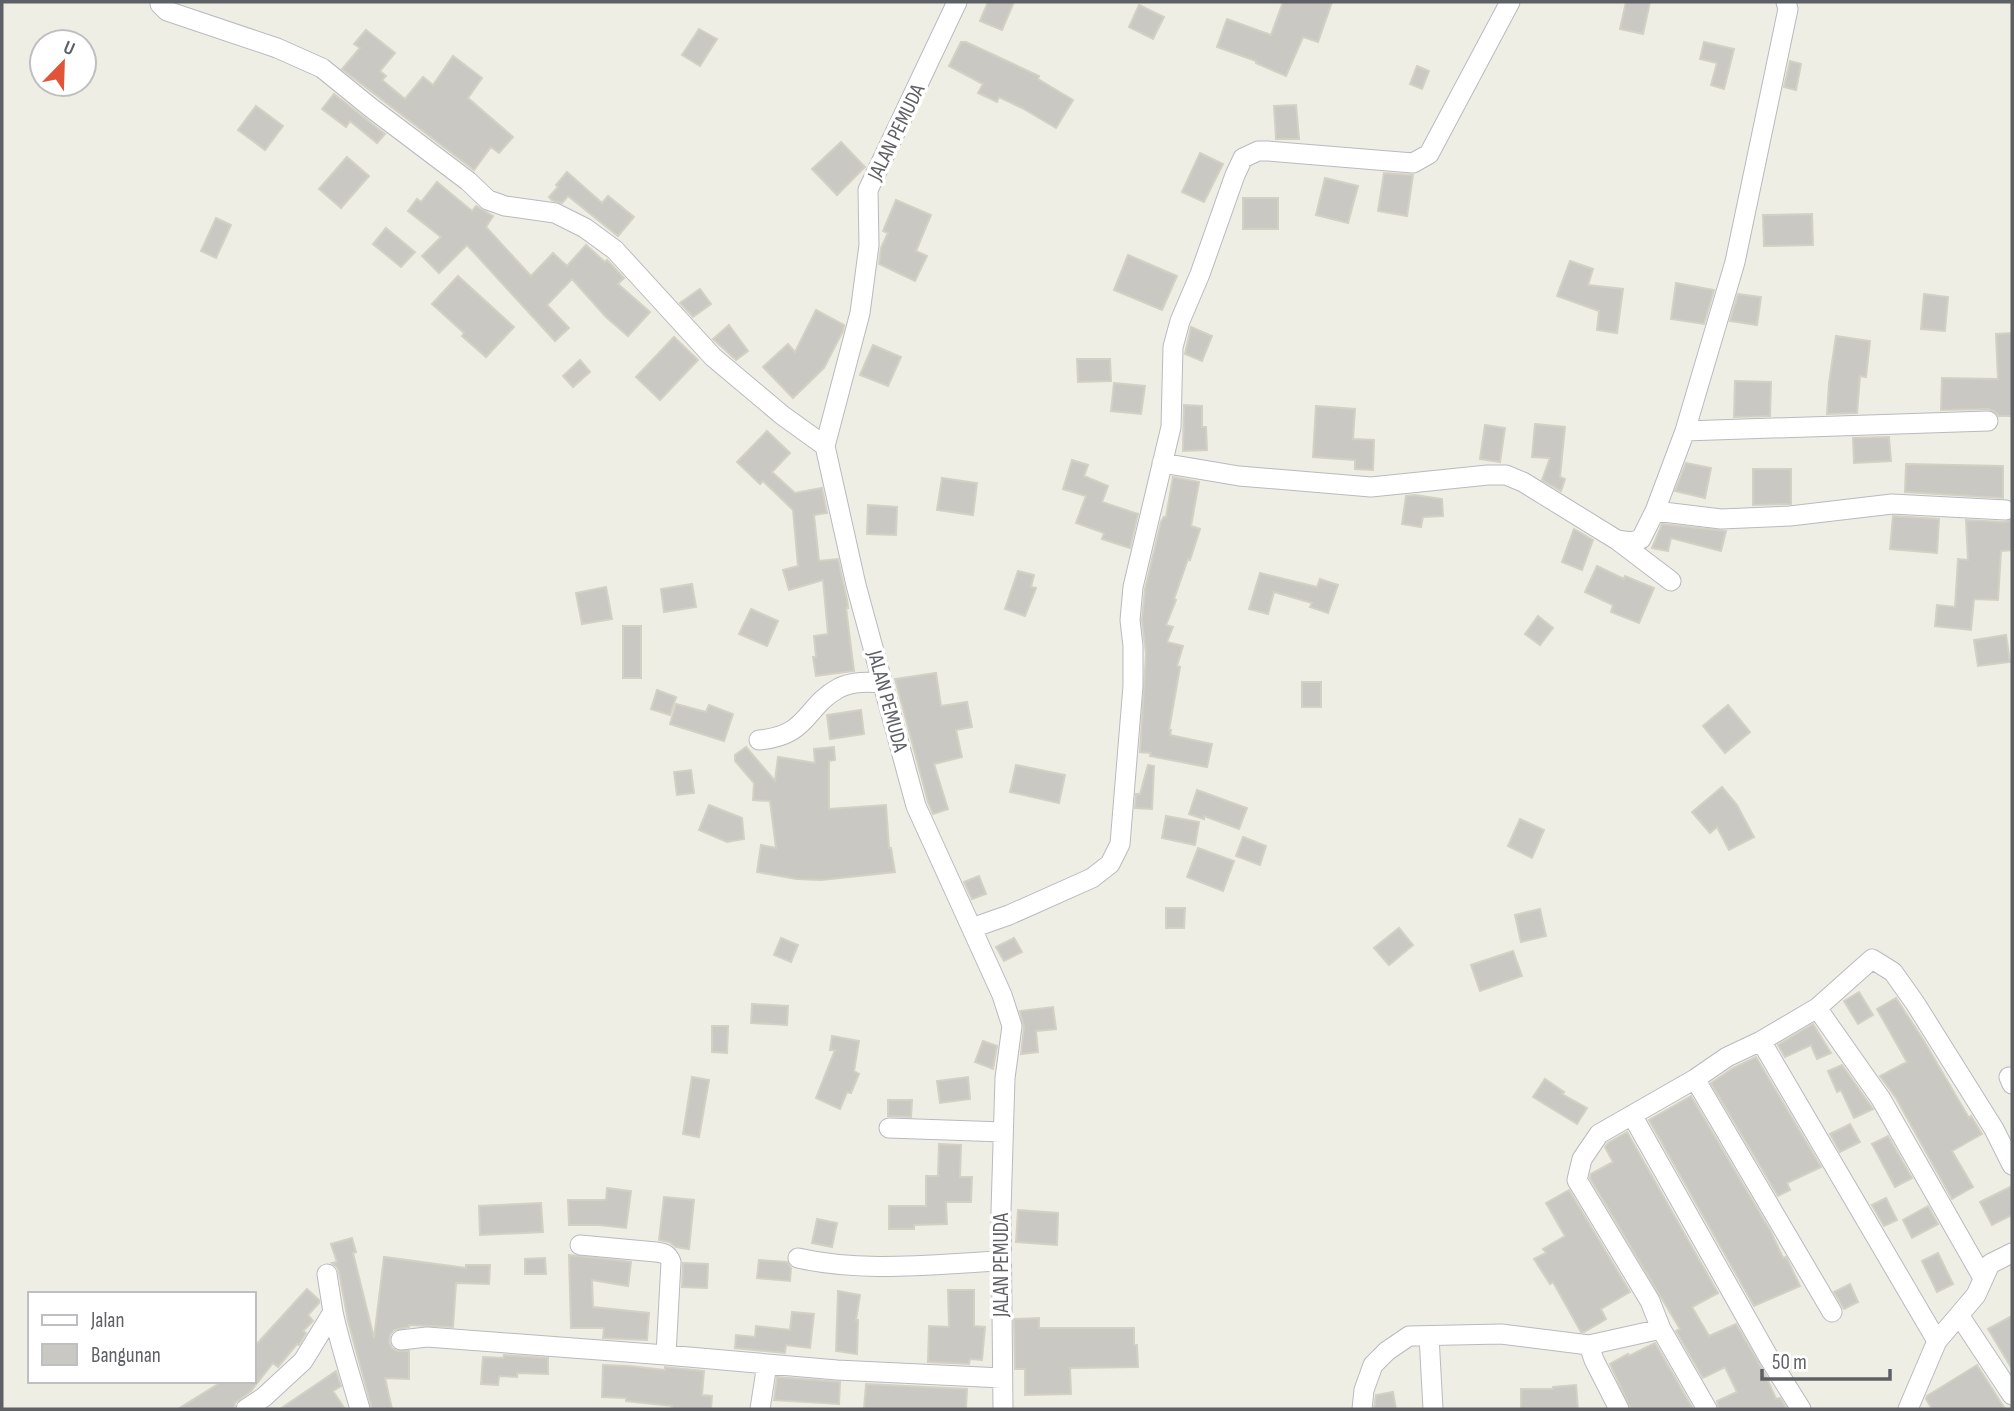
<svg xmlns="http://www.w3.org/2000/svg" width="2014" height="1411" font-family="'Sofia Sans Condensed',sans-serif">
  <rect width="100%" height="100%" fill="#efeee5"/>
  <path fill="#cac8c2" stroke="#d3d0c4" stroke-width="2" d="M988,2H1014L1002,30L980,21Z
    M1283,2H1332L1318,42L1303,37L1286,76L1256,63V61L1217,47L1227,19L1271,35Z
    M1626,2H1650L1643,34L1620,29Z
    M1139,5L1164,17L1153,39L1129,27Z
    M699,29L717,39L700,66L682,55Z
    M366,30L395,53L380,71L386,76L382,80L405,99L423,77L433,85L453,56L482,78L468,98L513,137L499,153L491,147L474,170L342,69L360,48L354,44Z
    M961,42H966L1039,76L1038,79L1073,100L1056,128L1022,108L999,97L997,102L978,93L983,84L949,66Z
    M1704,42L1734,49L1724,89L1711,85L1717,63L1700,59Z
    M1790,61L1801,64L1796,90L1784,87Z
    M1417,66L1429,71L1422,89L1410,84Z
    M334,94L385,134L377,143L350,121L346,127L322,109Z
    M1296,105L1299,139H1276L1274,106Z
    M256,106L283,126L265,150L238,130Z
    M841,142L865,167L837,195L812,169Z
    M1200,153L1223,164L1204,202L1182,192Z
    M347,157L369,176L341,208L319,189Z
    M567,172L602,203L608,196L634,217L618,236L568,196L562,203L552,200L549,197L558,187L556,185Z
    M1384,173L1413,175L1407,216L1378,211Z
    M1325,178L1358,186L1348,223L1316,215Z
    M437,182L472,211L476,206L493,216L486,227L531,276L553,253L567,266L586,245L605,262L607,260L624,278L618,284L650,312L628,336L606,317L572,279L547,305L569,328L555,341L467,245L439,273L422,256L441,237L408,211L417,199L421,202Z
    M1243,198H1278V229H1243Z
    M896,200L931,215L916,251L927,256L915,281L879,264L881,248L888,233L883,231Z
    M1812,214L1813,245L1764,246L1763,215Z
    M216,218L231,225L216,258L201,251Z
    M386,228L415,252L401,267L373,244Z
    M1128,255L1177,276L1162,310L1114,290Z
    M1570,261L1593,269L1588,285L1623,289L1617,333L1597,330L1599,311L1557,296Z
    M458,276L514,327L486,357L462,336L464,333L432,304Z
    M1676,283L1714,290L1704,324L1671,319Z
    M700,289L711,304L693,317L680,303Z
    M1738,294L1761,297L1757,325L1730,321Z
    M1924,294L1948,297L1945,331L1921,329Z
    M816,310L844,325L843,331L824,368L793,398L763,367L788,344L795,352Z
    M729,325L748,351L736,360L713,339Z
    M1191,327L1212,336L1202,361L1185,354Z
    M2012,333V416H1999L1994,411L1988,409L1941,410L1942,378L1998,379L1996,334Z
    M1836,336L1870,341L1866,377L1860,376L1857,413L1827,414L1829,383Z
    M674,337L698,360L660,400L636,377Z
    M873,345L901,357L888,386L860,375Z
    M1077,359H1110L1111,381L1078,382Z
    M580,360L590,372L573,387L563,376Z
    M1735,381L1771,382L1770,416L1734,417Z
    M1114,383L1145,386L1141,414L1111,411Z
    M1184,405L1202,406V427H1206L1207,450L1183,451Z
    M1316,406L1355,409L1353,439L1374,440L1373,470L1355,469V460L1313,457Z
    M1535,424L1565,427L1560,477L1565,479L1561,491L1542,480L1550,458L1532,457Z
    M1485,425L1505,428L1500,462L1480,459Z
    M767,431L790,453L772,472L795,493L822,488L827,513L814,515L819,561L838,559L847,600L848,608H846L854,671L816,676L813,657H816L814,636L828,634L823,580L789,590L783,570L798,566L793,510L763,481L760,484L737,462Z
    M1889,437L1891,461L1854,463L1853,438Z
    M1072,460L1088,465L1084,476L1108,486L1102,502L1138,514L1130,548L1102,539L1104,533L1076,523L1086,496L1063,489Z
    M1686,463L1711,468L1705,498L1675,491Z
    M1906,464L2003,466V498L1905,492Z
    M1753,469H1791V504L1753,505Z
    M1173,477L1199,482L1191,526L1200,529L1190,560L1188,559L1174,599L1176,600L1166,625L1173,627L1167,642L1183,646L1177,666L1180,667L1169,730H1171L1170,735L1212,744L1207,767L1150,756L1151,753L1140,752L1146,654L1142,620L1145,589L1161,522L1164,517H1166Z
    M942,478L977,483L973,515L937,510Z
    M1415,495L1442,499L1443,516L1423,517L1421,527L1402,524L1406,496Z
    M868,505L897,507L896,535L867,534Z
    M1893,516L1939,519L1937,553L1890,549Z
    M1966,520L2005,522L2012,520V550L2001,551L1998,600L1974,599L1971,630L1935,626L1937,605L1955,607L1958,559L1968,560Z
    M1662,524L1726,531L1721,551L1671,538L1668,551L1652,548Z
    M1574,529L1593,540L1582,570L1562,562Z
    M1597,566L1624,579L1625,576L1654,588L1639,623L1611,612L1613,605L1585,592Z
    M1018,571L1034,575L1031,587L1036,588L1025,616L1005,609Z
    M1260,573L1317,587L1320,579L1338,585L1328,613L1310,607L1312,603L1274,592L1268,614L1249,609Z
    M692,584L696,607L664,612L661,589Z
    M606,587L612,619L582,624L576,593Z
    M751,609L778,621L767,646L739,634Z
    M1538,616L1553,628L1540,645L1525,634Z
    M623,626H641V678H623Z
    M2006,635L2010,662L1978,666L1974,640Z
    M936,673L941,706L967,702L972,727L956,730L962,757L934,764L948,809L933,814L928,802L895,679Z
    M1302,682H1321V707H1302Z
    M657,690L676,697L670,715L651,709Z
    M676,704L706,712L709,705L733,714L724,741L670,724Z
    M1728,705L1750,732L1725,753L1703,726Z
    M861,710L864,734L830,739L827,715Z
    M746,747L775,781L778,757L815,763L814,749L834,747L835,760L829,761V809L886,805L889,848H891L895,872L821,880L797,879L757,872L761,845L776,848L770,801L753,800L754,783L735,761V755Z
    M1016,765L1065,775L1059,803L1010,792Z
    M1148,765L1154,766L1152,809L1135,808L1136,794H1140Z
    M691,770L694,793L677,795L674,772Z
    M1722,787L1737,805L1754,837L1729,850L1717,827L1710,833L1692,812Z
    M1197,790L1247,808L1239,829L1204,816V819L1189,814Z
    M709,805L742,818L744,839L727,842L699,830Z
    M1166,816L1199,822L1195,845L1162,838Z
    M1520,819L1544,830L1532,858L1508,846Z
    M1243,837L1266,846L1260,865L1236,856Z
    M1198,848L1234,861L1223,891L1187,877Z
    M979,876L986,894L972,899L964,882Z
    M1166,908H1185L1184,928H1166Z
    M1540,909L1546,936L1521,942L1515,915Z
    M1399,928L1413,945L1389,965L1374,948Z
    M781,938L798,945L791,962L774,955Z
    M1014,938L1022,952L1004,961L996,947Z
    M1513,951L1522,976L1480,991L1471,965Z
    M1859,992L1873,1015L1858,1024L1844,1001Z
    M1896,998L1924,1041L1969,1118L1971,1116L1982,1134L1952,1151L1973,1187L1952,1199L1896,1098L1880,1076L1907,1062L1877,1009Z
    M752,1004L788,1006L787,1025L751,1023Z
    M1053,1007L1056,1029L1036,1031L1038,1052L1021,1054L1024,1027L1020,1011Z
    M1813,1024L1831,1053L1817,1059L1811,1045L1785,1057L1778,1045Z
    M712,1026H728L727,1053L712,1052Z
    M832,1036L859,1041L854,1071L859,1074L851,1093L847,1092L840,1109L816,1098L835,1050H830Z
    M983,1041L997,1046L993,1069L975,1062Z
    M1756,1057L1821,1167L1787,1183L1790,1190L1778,1196L1711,1083L1733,1068Z
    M1842,1065L1873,1109L1854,1118L1841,1090L1837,1092L1828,1071Z
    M692,1077L709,1080L699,1137L683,1134Z
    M968,1077L970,1099L940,1103L937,1081Z
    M1545,1079L1564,1092L1562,1094L1587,1108L1577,1124L1533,1097Z
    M1691,1096L1771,1232L1783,1258L1786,1257L1800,1286L1754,1306L1649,1120Z
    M888,1100H912L911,1117L888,1116Z
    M1850,1124L1860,1142L1840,1152L1830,1134Z
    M1627,1132L1718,1293L1692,1307L1709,1336L1736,1324L1766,1376L1776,1399L1780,1398L1787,1409H1719L1717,1401L1737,1392L1725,1367L1703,1378L1676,1331L1680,1329L1590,1178L1591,1174L1613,1162L1605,1147L1608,1143Z
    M1888,1136L1912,1178L1895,1187L1872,1144Z
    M939,1144L961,1145L960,1177H972L971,1202H946L947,1224L914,1225V1229H889V1206H926V1176H938Z
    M2012,1186V1215L1992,1225L1980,1202Z
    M607,1188L631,1191L626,1228L599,1225H569L568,1200H606Z
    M1569,1190L1630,1292L1601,1309L1606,1319L1584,1332H1581L1553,1282L1550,1284L1534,1259L1546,1253L1543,1249L1565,1236L1546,1203Z
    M664,1197L694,1200L689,1249L676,1247L669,1242L659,1240Z
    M1886,1198L1897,1220L1884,1226L1872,1205Z
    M541,1203L543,1232L480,1235L479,1206Z
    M1928,1206L1938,1224L1912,1238L1903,1220Z
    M1018,1210L1058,1213L1057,1245L1016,1242Z
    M817,1219L837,1223L832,1247L812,1243Z
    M352,1238L356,1252L353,1253L374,1338L384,1257L466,1268V1265H490L489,1284L456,1283L453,1327L409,1325V1327L394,1330L390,1335L389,1342L392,1348L397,1351H409V1379L385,1378L392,1409H372L348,1321L339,1272L337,1267L332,1263L337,1262L331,1244Z
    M1938,1253L1953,1284L1937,1292L1922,1261Z
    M569,1255L631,1262L628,1286L592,1280L593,1307L649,1313L647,1340L603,1338L604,1328H571Z
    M545,1258L546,1274H525V1259Z
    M759,1260L787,1262L791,1268L790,1281L757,1278Z
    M683,1263L708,1264L707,1288L682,1287Z
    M1850,1284L1858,1302L1844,1309L1834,1292Z
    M307,1289L319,1300V1303L308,1315L313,1321L303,1331L306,1333L299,1345L297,1344L278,1367L273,1363L251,1391L235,1403L234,1409H178L223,1381H254V1347Z
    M948,1290H974V1326L985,1327L982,1360L970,1359L969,1364L928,1362L929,1326L949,1327Z
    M838,1291L860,1295L856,1320H858L857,1354L836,1351Z
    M792,1312L814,1314L810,1348L786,1345L785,1353L735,1348L736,1335L755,1337L756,1326L790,1330Z
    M2012,1316V1369L1988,1329Z
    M1039,1318V1328H1134V1345H1137L1138,1367L1070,1368L1071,1394L1025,1395V1369H1015L1014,1319Z
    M1655,1343L1693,1409H1631L1610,1364L1628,1354L1629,1356Z
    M504,1355L548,1358V1374L517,1373V1377L499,1376L498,1385L481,1384L483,1357L503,1358Z
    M603,1365L629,1366L665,1370V1367L704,1371L702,1395L712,1396L711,1409H672V1406L626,1401V1398L602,1397Z
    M1977,1365L2005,1409H1932L1926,1399L1927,1396Z
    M336,1371L341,1386L333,1391L345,1409H280Z
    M777,1377L840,1382L839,1404L774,1400Z
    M866,1384L967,1389L966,1409H864Z
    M1576,1385L1578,1409H1521V1389H1553V1387Z
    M1393,1392L1396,1409H1374L1376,1395Z"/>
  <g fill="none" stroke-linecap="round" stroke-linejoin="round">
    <g stroke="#b8babf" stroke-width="21">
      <path id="minor" d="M957,2L868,190L869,245L860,313L825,446L856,585L916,806L1002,995L1012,1026L1005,1078L1001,1211L1003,1409
        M160,4L167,11L277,48L322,68L370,107L468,181L488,200L505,206L555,213L585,228L615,250L713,357L782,415L825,446
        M1685,431L1988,421
        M1162,463L1239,476L1371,487L1488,475H1506L1523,482L1617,540L1631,542L1641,539L1655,511L1685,431L1735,262L1788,9L1786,2
        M1655,511L1721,519L1790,516L1892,504L2006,510
        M1617,540L1671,581
        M759,740C809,736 805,706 839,688C853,681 869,682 883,683
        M972,928L1009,915L1092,878L1110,864L1120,844L1133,686V646L1130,620L1133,587L1171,427L1173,347L1180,321L1200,274L1235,175L1243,158L1258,151H1268L1413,163L1429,154L1510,2
        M1817,1008L1881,1099L1983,1278
        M1761,1041L1937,1341
        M2009,1077L2012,1084
        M1695,1079L1832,1312
        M1632,1115L1769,1358L1801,1409
        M889,1128L1003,1132
        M580,1245L656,1252C664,1253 668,1254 671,1262L666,1355
        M798,1258C863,1273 934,1264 1001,1261
        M333,1312C340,1345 351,1377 360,1409
        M1959,1315L2012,1395
        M1661,1329L1707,1409
        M1429,1336L1433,1409
        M401,1340L427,1337L666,1355L837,1370L1002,1378
        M246,1409L264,1397L303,1361L333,1312L327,1274
        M760,1409L767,1364
        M1362,1409L1364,1390L1373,1365L1387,1351L1409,1336L1501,1334L1589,1345
        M1619,1409L1594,1360L1589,1345L1661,1329L1650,1301L1577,1180L1582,1159L1599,1134L1695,1079L1727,1057L1761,1041L1817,1008L1872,959L1893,972L1915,1003L1994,1129L2012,1165
        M1908,1409L1937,1341L1976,1295L1990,1264L2012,1253"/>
    </g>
    <use href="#minor" stroke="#fff" stroke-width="19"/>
  </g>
  <g text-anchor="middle" stroke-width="7" stroke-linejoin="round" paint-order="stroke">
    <g font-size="21" fill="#5d6065" stroke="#fff">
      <text transform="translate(896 132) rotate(-64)" y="7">JALAN PEMUDA</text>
      <text transform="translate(888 701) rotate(75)" y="7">JALAN PEMUDA</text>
      <text transform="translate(1001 1265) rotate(-90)" y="7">JALAN PEMUDA</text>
    </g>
  </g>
  <rect width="2014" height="1411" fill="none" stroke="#5d6065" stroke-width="7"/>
  <rect x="28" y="1292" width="228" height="91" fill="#ffffff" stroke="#bebfc1" stroke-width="2"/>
  <rect x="42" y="1315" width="35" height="10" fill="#ffffff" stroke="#bebfc1" stroke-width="2"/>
  <text x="91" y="1327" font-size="21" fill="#5d6065">Jalan</text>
  <rect x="42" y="1344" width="35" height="21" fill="#cac8c2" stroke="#bebfc1" stroke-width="2"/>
  <text x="91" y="1362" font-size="21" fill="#5d6065">Bangunan</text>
  <g transform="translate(63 63) rotate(23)"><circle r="33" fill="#ffffff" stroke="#bebfc1" stroke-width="2"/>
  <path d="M0-5L12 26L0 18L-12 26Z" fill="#e25438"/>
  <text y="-10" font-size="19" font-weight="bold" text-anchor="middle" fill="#5d6065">U</text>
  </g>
  <path d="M1762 1369v10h128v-10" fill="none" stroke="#5d6065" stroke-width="3.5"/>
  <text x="1772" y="1369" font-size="21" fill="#5d6065" stroke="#ffffff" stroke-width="5" paint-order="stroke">50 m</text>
</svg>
